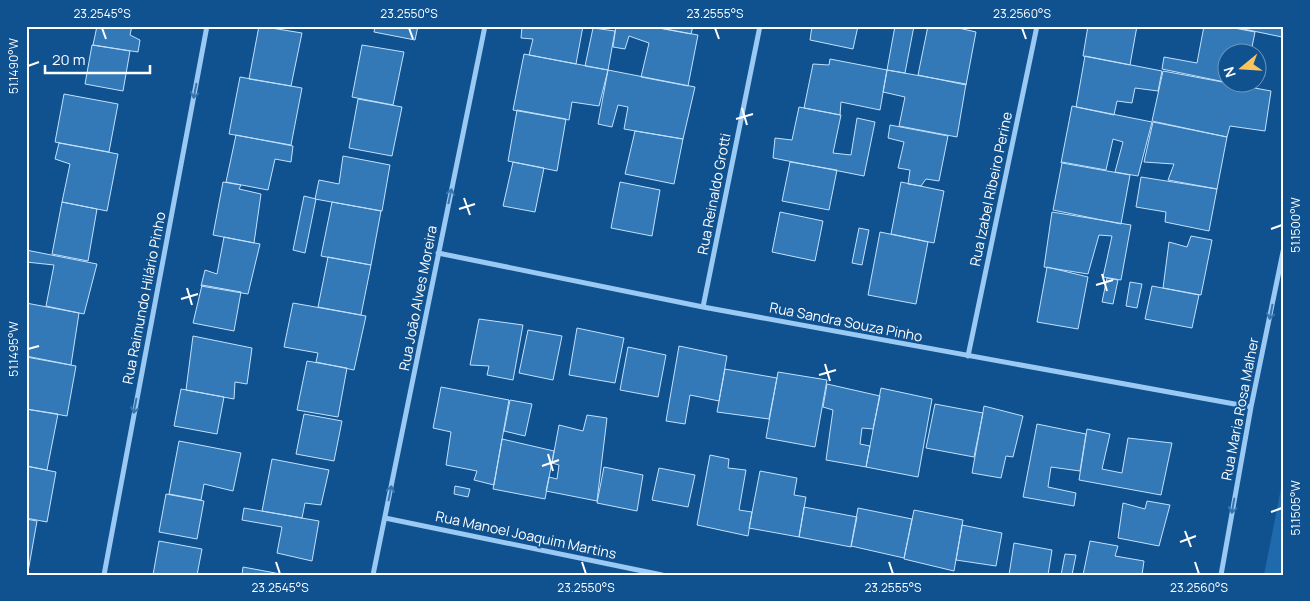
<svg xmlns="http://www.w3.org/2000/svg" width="1310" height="601" font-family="Manrope,sans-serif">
  <rect width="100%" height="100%" fill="#10518f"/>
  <path fill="#1f6aad" d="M1284,473V575H1264Z"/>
  <path fill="#3479b7" stroke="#c1e1fd" d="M97,26H132L130,35L140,40L138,52L93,45Z
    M259,26L302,33L291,86L249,79Z
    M375,26H418L415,40L374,32Z
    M522,26H583L576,64L529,55L533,39L521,38Z
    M616,26H649L698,35L688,86L641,77L649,43L629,36L625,49L613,47Z
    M648,26H693L691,34Z
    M812,26H858L853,49L810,40Z
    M895,26H914L905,73L887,70Z
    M928,26H950L976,32L966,85L918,75Z
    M1088,26H1137L1130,65L1083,56Z
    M1204,26H1224L1255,32L1251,52H1228V82H1245L1244,86L1162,69L1164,57L1197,63Z
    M1229,26H1284V30L1282,37Z
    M593,28L615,31L608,70L585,66Z
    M92,45L130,51L123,91L85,84Z
    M362,45L404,52L393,105L352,97Z
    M524,54L608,70L599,106L572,102L569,120L513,110Z
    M1085,56L1162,71L1158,91L1135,88L1132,103L1117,101L1114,115L1076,107Z
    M830,59L887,70L880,110L841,102L840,115L804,108L813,64L829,65Z
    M608,70L695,87L683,139L624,129L628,107L618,105L612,127L598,124Z
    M887,70L966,84L957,137L899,126L905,97L883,92Z
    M1163,71L1271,91L1265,131L1230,126L1227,137L1152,121Z
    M240,77L302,88L291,145L229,134Z
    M64,94L118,104L109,152L55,142Z
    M358,99L402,107L392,156L349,148Z
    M1072,106L1152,122L1138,176L1115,172L1123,142L1113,139L1106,170L1062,162L1061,163Z
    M799,107L841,115L833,153L851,155L857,118L875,122L864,176L773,158L775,138L792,140Z
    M517,110L566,119L557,171L508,161Z
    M1153,122L1227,137L1217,189L1168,180L1174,164L1144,162Z
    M890,125L948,136L939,181L926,179L921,186L908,184L910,170L898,168L904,142L888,138Z
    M635,131L683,139L674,184L625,174Z
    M236,135L293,146L291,162L275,159L268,190L226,182Z
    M59,143L118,154L107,211L62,202L70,164L55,159Z
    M343,156L390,165L382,211L315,199L319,180L339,184Z
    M513,162L544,168L535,212L503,206Z
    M790,162L837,170L829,210L782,201Z
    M1062,163L1130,175L1121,224L1053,210Z
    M1141,177L1217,189L1209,231L1165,222L1166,212L1136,207Z
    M223,182L241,185L239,189L261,194L254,243L213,235Z
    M620,182L660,190L652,236L611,228Z
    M901,182L944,191L934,243L891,234Z
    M304,196L316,199L305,253L293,250Z
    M62,202L97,209L88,261L52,254Z
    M332,202L381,211L371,265L321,256Z
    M780,212L823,221L815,261L772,252Z
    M1052,212L1131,225L1121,280L1103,277L1112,236L1099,235L1088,274L1044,267Z
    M859,228L869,230L862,265L852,263Z
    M880,232L928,242L916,304L868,295Z
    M1191,236L1212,240L1201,295L1163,288L1169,242L1187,247Z
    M224,237L260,244L248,294L201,286L205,270L217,274Z
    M26,250L97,264L84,314L46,306L54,265L26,262Z
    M328,257L371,265L361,315L318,307Z
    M1047,267L1088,277L1078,329L1037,322Z
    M1107,278L1118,280L1113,304L1102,302Z
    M1130,282L1142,284L1137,308L1126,306Z
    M202,285L241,292L234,331L193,323Z
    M1152,286L1199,295L1192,328L1145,319Z
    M26,303L79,313L71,365L26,356Z
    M293,303L366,316L354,370L316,362L318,353L284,347Z
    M479,319L523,325L513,380L487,375L489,366L470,365Z
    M577,328L624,338L615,383L569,375Z
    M528,330L562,336L553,380L519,373Z
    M193,336L252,348L247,384L235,382L234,399L186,390Z
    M679,346L727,356L719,401L690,395L685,424L666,421Z
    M628,347L666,355L658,397L620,390Z
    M26,357L76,366L67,416L26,409Z
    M307,361L347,368L338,417L297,410Z
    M725,369L777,378L769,419L717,412Z
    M778,372L827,380L815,447L766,438Z
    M827,384L880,396L873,429L862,428L860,444L870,446L866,467L826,460L833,410L823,407Z
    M441,387L509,400L494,485L474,480L477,471L446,465L451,432L433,428Z
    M881,388L932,399L918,477L866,467Z
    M181,389L224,397L217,434L174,426Z
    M510,400L532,404L525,436L504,431Z
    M935,404L983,413L974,457L926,448Z
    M984,406L1023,416L1013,457L1006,456L1001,478L972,473Z
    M26,409L58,414L47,470L26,466Z
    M304,414L342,421L334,461L296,454Z
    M587,415L607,418L597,501L546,491L549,477L557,479L559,465L552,463L559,425L583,431Z
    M1037,424L1086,434L1080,471L1051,467L1048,487L1076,493L1074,506L1023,497Z
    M1087,429L1110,434L1102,469L1122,473L1128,438L1172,443L1161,495L1079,480Z
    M502,439L554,451L545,499L493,489Z
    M179,441L241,453L233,491L204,484L201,500L169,494Z
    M710,455L729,459L728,468L746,470L739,510L752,512L748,536L697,525Z
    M272,459L329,470L321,505L305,503L302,518L262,511Z
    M26,466L56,472L47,522L26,518Z
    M604,467L643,475L637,511L597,503Z
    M659,468L695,475L688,507L652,500Z
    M760,471L797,478L794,495L806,497L799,537L749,528Z
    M455,486L470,489L468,497L454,494Z
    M166,494L204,501L197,539L159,532Z
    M1147,501L1170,505L1159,546L1118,538L1123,503L1145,509Z
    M804,507L857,517L851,547L799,537Z
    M244,508L319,521L312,561L277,553L282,527L242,520Z
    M858,508L912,519L904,558L851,546Z
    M914,510L963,520L954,571L904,559Z
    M26,519L37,521L28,572H26Z
    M962,525L1002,533L996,566L956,560Z
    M159,541L202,549L197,575H153Z
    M1090,541L1118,546L1115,556L1144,561L1142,575H1083Z
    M1014,543L1052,550L1048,575H1009Z
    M1065,554L1076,555L1072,575H1061Z
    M243,567L286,575H242Z"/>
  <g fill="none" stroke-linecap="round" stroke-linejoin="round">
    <path stroke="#9ac9f3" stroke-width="5" d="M438,253L703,307L1251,407
      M703,307L760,26
      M968,356L1037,26
      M385,518L662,575
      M104,575L207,26
      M373,575L485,26
      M1221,575L1251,407L1284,247"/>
  </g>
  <defs><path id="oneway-shaft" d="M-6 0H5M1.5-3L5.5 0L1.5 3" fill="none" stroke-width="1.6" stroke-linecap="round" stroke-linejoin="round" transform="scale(1.25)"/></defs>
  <g stroke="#3975ad">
    <use href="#oneway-shaft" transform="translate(195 91) rotate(101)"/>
    <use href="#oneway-shaft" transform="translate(450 196) rotate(-78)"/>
    <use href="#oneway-shaft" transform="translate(1271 312) rotate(101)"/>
    <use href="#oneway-shaft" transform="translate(135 406) rotate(101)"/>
    <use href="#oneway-shaft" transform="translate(390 493) rotate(-79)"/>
    <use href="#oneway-shaft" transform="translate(1233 506) rotate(100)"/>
  </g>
  <path fill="none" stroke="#fff" stroke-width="2" d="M102,28L106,39M409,28L413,39M715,28L719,39M1022,28L1026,39M28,66L39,62M742,108L747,125M736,119L753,114M464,198L470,215M459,209L475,204M1271,229L1282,225M1102,274L1107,291M1096,285L1113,280M187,288L192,305M181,299L198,294M28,349L39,346M825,364L830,381M819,375L836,370M548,454L553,471M542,466L559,460M1271,512L1282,508M1185,531L1191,547M1180,542L1196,536M276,562L280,574M582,562L586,574M889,562L893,574M1195,562L1199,574"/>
  <g text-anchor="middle" stroke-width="4" stroke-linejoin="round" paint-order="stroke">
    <g font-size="14" fill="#fff" stroke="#10518f">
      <text transform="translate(991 189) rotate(-78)" y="5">Rua Izabel Ribeiro Perine</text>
      <text transform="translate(714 194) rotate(-79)" y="5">Rua Reinaldo Grotti</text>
      <text transform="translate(144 298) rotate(-79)" y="5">Rua Raimundo Hilário Pinho</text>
      <text transform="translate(418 298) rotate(-79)" y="5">Rua João Alves Moreira</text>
      <text transform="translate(846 322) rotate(11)" y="5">Rua Sandra Souza Pinho</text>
      <text transform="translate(1240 409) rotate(-79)" y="5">Rua Maria Rosa Malher</text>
      <text transform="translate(526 535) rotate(12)" y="5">Rua Manoel Joaquim Martins</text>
    </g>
  </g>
  <rect width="1310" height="601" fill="none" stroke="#10518f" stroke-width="55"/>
  <g transform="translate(1242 68) rotate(252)"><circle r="24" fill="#10518f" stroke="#7097bc"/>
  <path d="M0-4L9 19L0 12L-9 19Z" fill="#ffc35b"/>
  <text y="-8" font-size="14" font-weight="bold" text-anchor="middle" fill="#ffffff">N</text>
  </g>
  <path d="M45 65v8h105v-8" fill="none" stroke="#ffffff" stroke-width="2.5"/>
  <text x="52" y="65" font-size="15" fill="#ffffff" stroke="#10518f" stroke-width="4" paint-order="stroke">20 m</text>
  <rect x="28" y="28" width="1254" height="546" fill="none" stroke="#fff" stroke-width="2"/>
  <g font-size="12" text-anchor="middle" fill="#fff">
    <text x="102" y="18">23.2545°S</text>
    <text x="409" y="18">23.2550°S</text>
    <text x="715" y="18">23.2555°S</text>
    <text x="1022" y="18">23.2560°S</text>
    <text transform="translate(14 66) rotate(-90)" y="4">51.1490°W</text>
    <text transform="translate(1296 225) rotate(-90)" y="4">51.1500°W</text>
    <text transform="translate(14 349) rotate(-90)" y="4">51.1495°W</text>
    <text transform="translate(1296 508) rotate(-90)" y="4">51.1505°W</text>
    <text x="280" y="592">23.2545°S</text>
    <text x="586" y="592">23.2550°S</text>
    <text x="893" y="592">23.2555°S</text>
    <text x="1199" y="592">23.2560°S</text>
  </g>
</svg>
